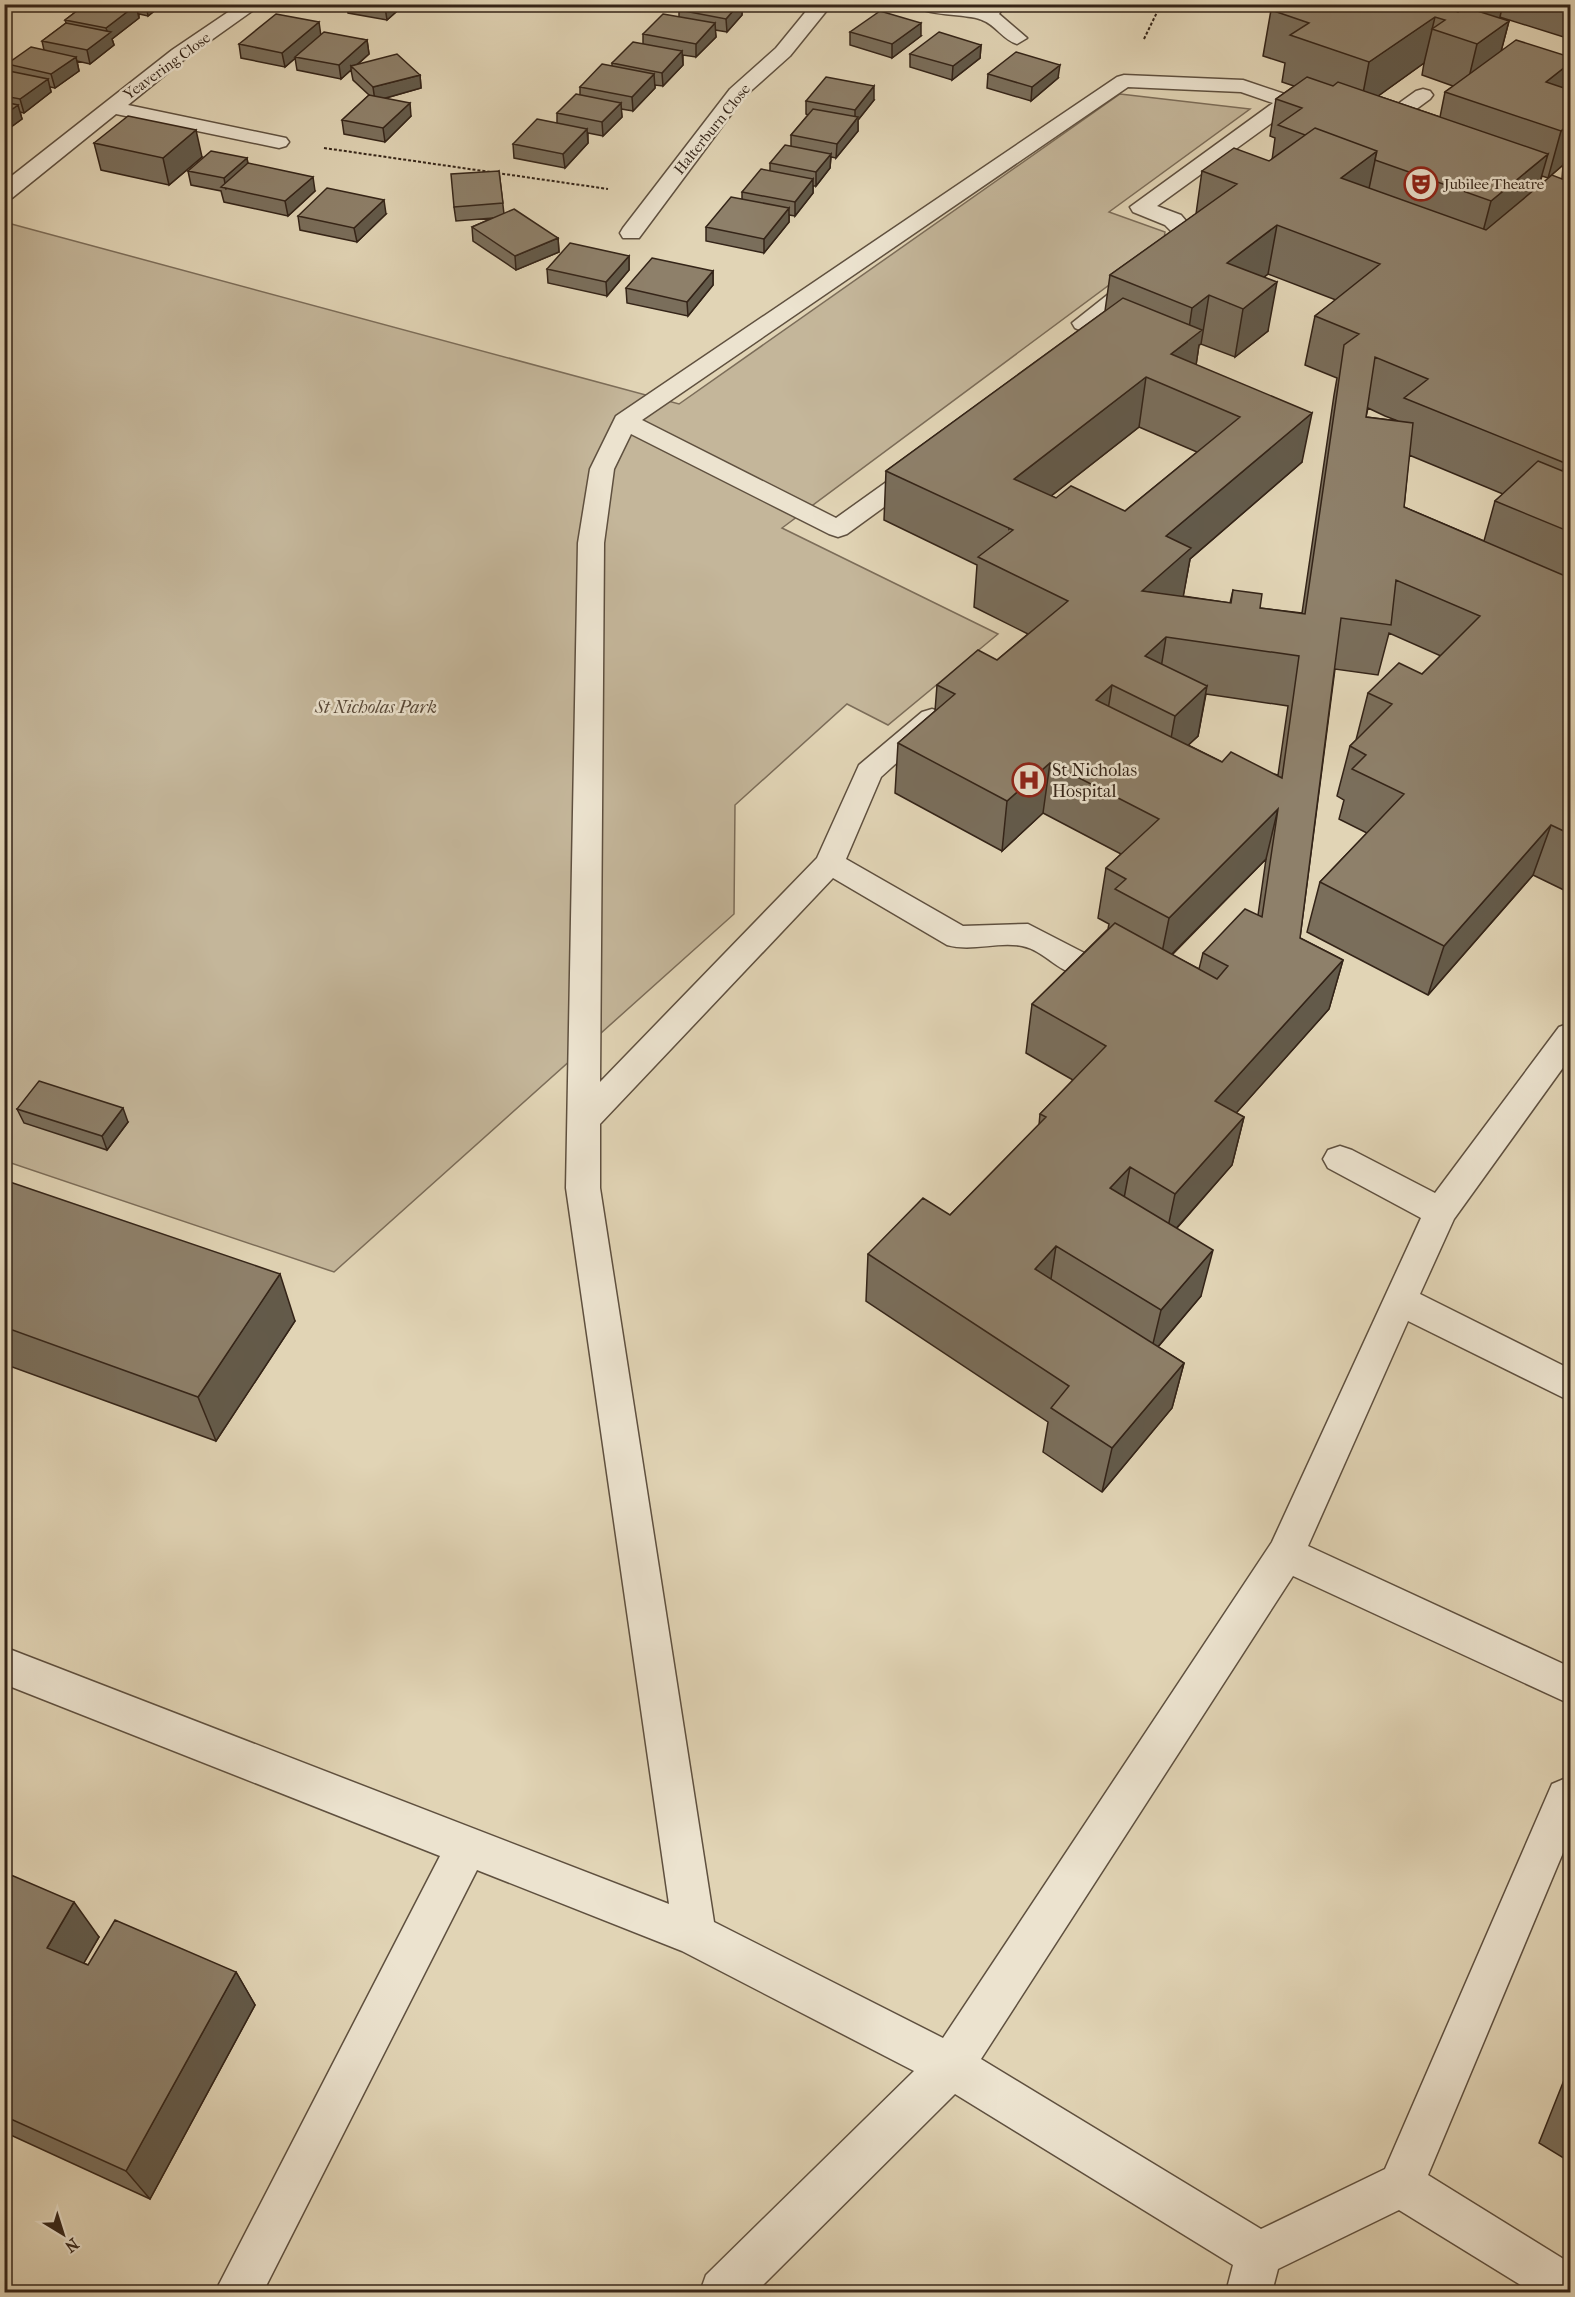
<svg xmlns="http://www.w3.org/2000/svg" width="1575" height="2297" font-family="'IM FELL French Canon',serif">
  <rect width="100%" height="100%" fill="#e1d4b5"/>
  <filter id="stains"><feTurbulence type="fractalNoise" baseFrequency=".00333" numOctaves="4"/><feColorMatrix values="0 0 0 0 .2 0 0 0 0 .09 0 0 0 0 .02 0 0 0 .5 -.17"/></filter>
  <radialGradient id="worn" r=".72"><stop offset=".6" stop-color="#630" stop-opacity="0"/><stop offset="1" stop-color="#630" stop-opacity=".3"/></radialGradient>
  <path fill="#c4b69a" stroke="#7c6d59" stroke-width="1.5" d="M1120,94L1250,109L1109,212L1165,232L1163,245L782,528L998,634L888,725L847,704L735,805L734,914L334,1272L5,1161L4,222L679,404Z"/>
  <g fill="none" stroke-linecap="round" stroke-linejoin="round">
    <g stroke="#5f503f" stroke-width="3">
      <path id="minor" d="M240,4H262L186,58L128,105L286,138L289,142L286,146L279,148L116,114L12,198L4,199V182L172,50Z
        M812,4H832L790,56L744,97L639,238H623L620,233L623,228L730,89L776,48Z
        M914,4H960L984,8L987,4H1006L999,14L1027,38L1017,44C1003,40 996,25 982,20C967,13 924,17 914,4Z
        M1124,75L1243,80L1326,108L1329,112L1326,116L1319,118L1291,109L1157,206L1181,215L1198,235L1186,255L1099,322L1135,337L1139,342L1135,347H1119L1075,328L1072,323L1169,246L1176,236L1165,225L1133,212L1130,207L1273,103L1241,92L1128,87L642,420L836,518L913,463L922,461L931,463L934,468L931,473L847,534L838,537L829,534L631,434L614,469L604,543L600,1082L817,858L859,765L922,712L932,709L942,712L946,718L881,777L846,859L963,926L1028,924L1094,958L1098,966L1094,974C1065,983 1048,951 1022,946C998,941 972,952 947,945L833,878L600,1124V1188L714,1922L943,2038L1272,1542L1421,1218L1328,1168L1323,1159L1328,1150L1340,1146L1352,1150L1435,1193L1559,1027L1570,1023V1058L1454,1219L1420,1294L1570,1369V1401L1408,1321L1308,1546L1570,1667V1704L1293,1576L981,2059L1261,2229L1385,2169L1552,1784L1566,1778L1570,1780V1836L1428,2175L1570,2263V2292H1532L1399,2210L1278,2269L1272,2292H1226L1233,2265L955,2094L756,2292H700L706,2275L914,2071L682,1951L477,1870L263,2292H215L440,1856L4,1684V1647L669,1904L566,1188L578,543L590,469L616,416L1117,77Z
        M1423,89L1430,91L1433,95L1430,99L1381,135L1374,137L1364,134L1361,130L1364,126L1370,124L1416,91Z"/>
    </g>
    <path stroke="#342418" stroke-width="2" stroke-dasharray="3 2" stroke-linecap="butt" d="M1144,39L1161,4
      M324,148L608,189"/>
    <use href="#minor" fill="#ece3cf" fill-rule="evenodd"/>
  </g>
  <path fill="#7a6e5b" stroke="#342418" stroke-width="1.5" fill-rule="evenodd" d="M86,4H163L148,16L139,14V18L112,39L114,45L90,64L77,61L79,71L55,88L50,87L51,92L24,113L20,112L22,119L4,132V70L9,71L7,64L44,50L42,41L66,23L65,20Z
    M346,4H405L387,20L348,13Z
    M684,4H754L748,10L742,9V15L727,32L715,30L716,37L696,57L683,55V65L663,86L655,85V88L633,111L621,109L622,117L603,136L588,133V143L565,168L514,158L513,144L557,123V113L580,95V87L612,66V63L643,44V34L679,17V10Z
    M1279,4H1570V39L1500,17L1499,18L1509,21L1501,51L1570,57V78L1567,89L1570,90V893L1533,875L1428,995L1307,932L1320,882L1367,833L1339,819L1344,800L1337,796L1350,746L1356,740L1368,693L1422,674L1441,656L1389,633L1378,675L1335,669L1300,938L1343,960L1329,1009L1236,1113L1244,1117L1232,1165L1177,1228L1201,1296L1158,1347L1184,1363L1172,1408L1102,1492L1043,1452L1048,1422L866,1301L868,1254L950,1215L1039,1125L1040,1114L1073,1080L1026,1053L1032,1004L1108,929L1109,924L1098,918L1106,868L1121,854L1043,813L1002,851L895,793L898,743L935,711L937,685L997,660L1028,634L974,607L977,565L884,520L886,471L1105,311L1110,275L1196,214L1202,171L1269,161L1272,160L1275,138L1270,136L1276,99L1294,86L1282,82L1285,63L1263,56L1271,10ZM1424,63L1422,75L1453,86L1445,92L1440,117L1378,96ZM1563,165L1562,179L1539,186L1542,176L1548,178ZM1268,274L1336,300L1315,316L1305,365L1337,378L1334,395L1302,613L1260,608L1233,590L1230,603L1183,596L1190,559L1302,462L1196,365L1199,345L1201,344L1235,357L1268,331L1264,277ZM1368,408L1385,416L1398,421L1366,417ZM1139,427L1197,452L1125,511L1056,498L1051,496ZM1409,455L1503,494L1495,501L1484,541L1404,507ZM1206,694L1288,706L1278,775L1222,762L1188,745L1198,736ZM1266,859L1258,915L1203,953L1199,969L1172,955Z
    M850,32L921,36L892,58L850,45Z
    M321,35L367,40L369,54L357,65L420,75L421,88L386,98L411,116L385,142L344,134L342,120L369,95L353,80L351,70L341,79L297,70L295,58L285,67L241,58L239,44Z
    M981,45L980,58L952,80L910,67V54Z
    M988,74L1058,78L1031,101L987,88Z
    M874,100L858,120V131L836,158L831,157L830,168L816,186H813V193L795,216L789,215V222L764,253L706,241V227L742,199V192L770,170V163L791,146V135L808,115L806,114V101Z
    M94,143L202,157L169,185L101,170Z
    M247,158L248,164L315,191L288,216L224,202L221,191L191,185L188,171Z
    M499,171L504,214L558,238L559,252L516,270L473,241L472,227L493,218L456,221L454,207Z
    M386,214L357,242L300,230L298,216Z
    M629,256V270L607,296L548,283L547,269Z
    M713,271V285L688,316L627,303L626,288Z
    M17,1109L128,1122L107,1150L24,1123Z
    M4,1180L295,1321L216,1441L4,1364Z
    M4,1872L99,1937L83,1963L88,1965L236,1972L255,2005L150,2199L4,2132Z
    M1570,2065V2162L1539,2143Z"/>
  <path fill="#635a4a" stroke="#342418" stroke-width="1.5" d="M146,4H163L148,16Z
    M388,4H405L387,20L385,7Z
    M739,4H742V15L727,32L726,19Z
    M748,4H754L748,10Z
    M1452,4H1472L1465,34L1447,8Z
    M1484,4H1503L1499,21L1476,37Z
    M136,5L139,18L112,39L114,45L90,64L87,50L108,34L106,28Z
    M1435,17L1424,63L1360,109L1369,62Z
    M1509,21L1497,67L1466,90L1477,44Z
    M319,22L321,36L285,67L282,53Z
    M715,23L716,37L696,57V44Z
    M921,23V36L892,58V44Z
    M367,40L369,54L353,68L351,66V70L341,79L339,65Z
    M981,45L980,58L952,80L953,66Z
    M682,51L683,65L663,86L662,73Z
    M76,57L79,71L55,88L51,74Z
    M1570,63V78L1563,105L1546,82Z
    M1060,65L1058,78L1031,101L1032,87Z
    M654,74L655,88L633,111L632,97Z
    M420,75L421,88L375,101L373,87Z
    M48,79L51,92L24,113L20,99Z
    M874,86V100L858,120V131L836,158L837,144L855,121V110Z
    M410,103L411,116L385,142L383,128Z
    M621,103L622,117L603,136L602,122Z
    M18,105L22,119L4,132V115Z
    M1570,123V140L1563,165L1548,178L1561,131Z
    M587,129L588,143L565,168L563,154Z
    M196,130L202,157L169,185L163,158Z
    M1377,151L1367,198L1341,178Z
    M831,154L830,168L816,186V172Z
    M1548,154L1537,192L1481,239L1491,201Z
    M247,158L249,172L226,189L224,178Z
    M313,177L315,191L288,216L285,201Z
    M813,179V193L795,216V202Z
    M384,200L386,214L357,242L354,228Z
    M789,208V222L764,253V239Z
    M1277,225L1268,274L1230,303L1227,263Z
    M558,238L559,252L516,270L515,256Z
    M629,256V270L607,296L606,282Z
    M1570,266V301L1564,272Z
    M713,271V285L688,316L687,302Z
    M1277,282L1268,331L1235,357L1243,309Z
    M1209,295L1201,344L1199,345L1194,379L1171,354L1187,342L1192,308Z
    M1146,377L1139,427L1009,529L1014,479Z
    M1312,413L1302,462L1190,559L1183,598L1142,591L1166,536Z
    M1570,457V492L1549,513L1565,463Z
    M1166,637L1158,687L1145,656Z
    M1112,685L1104,735L1096,700Z
    M1207,686L1198,736L1166,766L1175,716Z
    M1050,763L1043,813L1002,851L1007,801Z
    M1278,809L1266,859L1159,967L1169,918Z
    M1551,825L1533,875L1428,995L1444,946Z
    M1343,960L1329,1009L1204,1149L1215,1101Z
    M123,1108L128,1122L107,1150L102,1136Z
    M1244,1117L1232,1165L1165,1241L1175,1194Z
    M1130,1167L1121,1214L1110,1188Z
    M1056,1246L1049,1292L1035,1269Z
    M1213,1250L1201,1296L1150,1356L1161,1310Z
    M280,1274L295,1321L216,1441L198,1397Z
    M1184,1363L1172,1408L1102,1492L1112,1448Z
    M74,1902L99,1937L73,1982L47,1948Z
    M236,1972L255,2005L150,2199L126,2171Z"/>
  <path fill="#8e806a" stroke="#342418" stroke-width="1.5" fill-rule="evenodd" d="M86,4H136V5L106,28L65,20Z
    M374,4H388L385,7Z
    M684,4H739L726,19L679,10Z
    M1279,4H1452L1447,8L1458,12L1465,7L1509,21L1477,44L1432,29L1445,20L1435,17L1369,62L1290,35L1309,23L1271,10Z
    M880,11L921,23L892,44L850,32Z
    M276,14L319,22L282,53L239,44Z
    M663,14L715,23L696,44L643,34Z
    M66,23L111,32L87,50L42,41Z
    M324,32L367,40L339,65L295,57Z
    M939,32L981,45L953,66L910,54Z
    M1516,40L1570,57V63L1546,82L1570,90V123L1561,131L1445,92Z
    M633,42L682,51L662,73L612,63Z
    M31,47L76,57L51,74L7,64Z
    M1016,52L1060,65L1032,87L988,74Z
    M397,54L420,75L373,87L351,66Z
    M602,64L654,74L632,97L580,87Z
    M4,70L48,79L20,99L4,96Z
    M826,77L874,86L855,110L806,101Z
    M1307,77L1333,86L1338,82L1548,154L1491,201L1375,160L1377,151L1315,128L1305,135L1278,125L1302,108L1276,99Z
    M576,94L621,103L602,122L557,113Z
    M369,95L410,103L383,128L342,120Z
    M4,102L18,105L4,115Z
    M813,109L858,117L837,144L791,135Z
    M128,116L196,130L163,158L94,143Z
    M537,119L587,129L563,154L513,144Z
    M1315,128L1377,151L1341,178L1486,230L1552,175L1570,182V266L1564,272L1570,274V457L1565,463L1404,398L1428,379L1375,357L1366,417L1413,423L1404,507L1570,578V834L1551,825L1444,946L1320,882L1404,794L1352,769L1366,755L1350,746L1392,704L1368,693L1399,663L1422,674L1480,616L1396,580L1391,625L1341,618L1300,938L1343,960L1215,1101L1244,1117L1175,1194L1130,1167L1110,1188L1213,1250L1161,1310L1056,1246L1035,1269L1184,1363L1112,1448L1051,1408L1069,1386L868,1254L923,1198L950,1215L1046,1117L1040,1114L1106,1046L1032,1004L1115,923L1217,979L1228,966L1203,953L1245,909L1262,917L1278,809L1169,918L1115,889L1126,879L1106,868L1159,819L1050,763L1007,801L898,743L955,694L937,685L978,650L997,660L1068,601L978,557L1013,530L886,471L1123,298L1202,330L1171,354L1312,413L1166,536L1191,548L1142,591L1231,603L1233,590L1262,594L1260,608L1305,614L1344,345L1359,334L1315,316L1380,264L1277,225L1227,263L1277,282L1243,309L1209,295L1192,308L1110,275L1237,184L1202,171L1234,148L1269,161ZM1146,377L1240,417L1125,511L1071,486L1056,498L1014,479ZM1166,637L1299,656L1282,778L1231,752L1222,762L1096,700L1112,685L1175,716L1207,686L1145,656Z
    M785,145L831,154L816,172L770,163Z
    M211,151L247,158L224,178L188,171Z
    M248,163L313,177L285,201L221,187Z
    M761,169L813,179L795,202L742,192Z
    M499,171L503,203L454,207L451,174Z
    M327,188L384,200L354,228L298,216Z
    M731,197L789,208L764,239L706,227Z
    M514,209L558,238L515,256L472,227Z
    M570,243L629,256L606,282L547,269Z
    M652,258L713,271L687,302L626,288Z
    M1538,461L1570,474V532L1495,501Z
    M39,1081L123,1108L102,1136L17,1109Z
    M4,1180L280,1274L198,1397L4,1327Z
    M4,1872L74,1902L47,1948L88,1965L115,1920L236,1972L126,2171L4,2116Z
    M1570,2105V2116L1567,2114Z"/>
  <defs>
    <g id="theatre-ring" transform="scale(1.725)"><circle r="9.5" fill="#ece3cf" stroke="#8f2418" stroke-width="1.5"/><path d="M-5-5.5Q0-4 5-5.5V0Q5 5 0 6Q-5 5-5 0ZM-3.3-2.5H-1v1.5H-3.3ZM1-2.5H3.3v1.5H1ZM-2.8 1Q0 5.5 2.8 1Z" fill="#8f2418"/></g>
    <g id="hospital-ring" transform="scale(1.725)"><circle r="9.5" fill="#ece3cf" stroke="#8f2418" stroke-width="1.5"/><path d="M-5-5h3v3.5h4V-5h3V5h-3V1.5h-4V5h-3Z" fill="#8f2418"/></g>
  </defs>
  <g fill-rule="evenodd">
    <use href="#theatre-ring" x="1421" y="184"/>
    <use href="#hospital-ring" x="1029" y="780"/>
  </g>
  <g text-anchor="middle" stroke-width="5" stroke-linejoin="round" paint-order="stroke">
    <g font-size="15" fill="#342418" stroke="#ece3cf">
      <text transform="translate(167 66) rotate(-36)" y="5">Yeavering Close</text>
      <text transform="translate(712 129) rotate(-51)" y="5">Halterburn Close</text>
    </g>
    <g font-size="15" fill="#342418" stroke="#ece3cf" text-anchor="start">
      <text x="1444" y="189">Jubilee Theatre</text>
    </g>
    <g font-size="18" font-style="italic" fill="#584838" stroke="#ece3cf">
      <text x="376" y="713">St Nicholas Park</text>
    </g>
    <g font-size="18" fill="#342418" stroke="#ece3cf" text-anchor="start">
      <text x="1052" y="776">St Nicholas<tspan x="1052" dy="21">Hospital</tspan></text>
    </g>
  </g>
  <rect width="1575" height="2297" fill="none" stroke="#e1d4b5" stroke-width="24"/>
  <rect x="6" y="6" width="1563" height="2285" fill="none" stroke="#342418" stroke-width="3"/>
  <rect x="12" y="12" width="1551" height="2273" fill="none" stroke="#342418" stroke-width="1.5"/>
  <g transform="translate(63 2234) rotate(142)" stroke="#ece3cf" stroke-width="4.5" paint-order="stroke">
  <path d="M0-4.5L10 22L0 15L-10 22Z" fill="#342418"/>
  <text y="-9" font-size="16" font-weight="bold" text-anchor="middle" fill="#342418">N</text>
  </g>
  <rect width="100%" height="100%" filter="url(#stains)"/>
  <rect width="100%" height="100%" fill="url(#worn)"/>
</svg>
